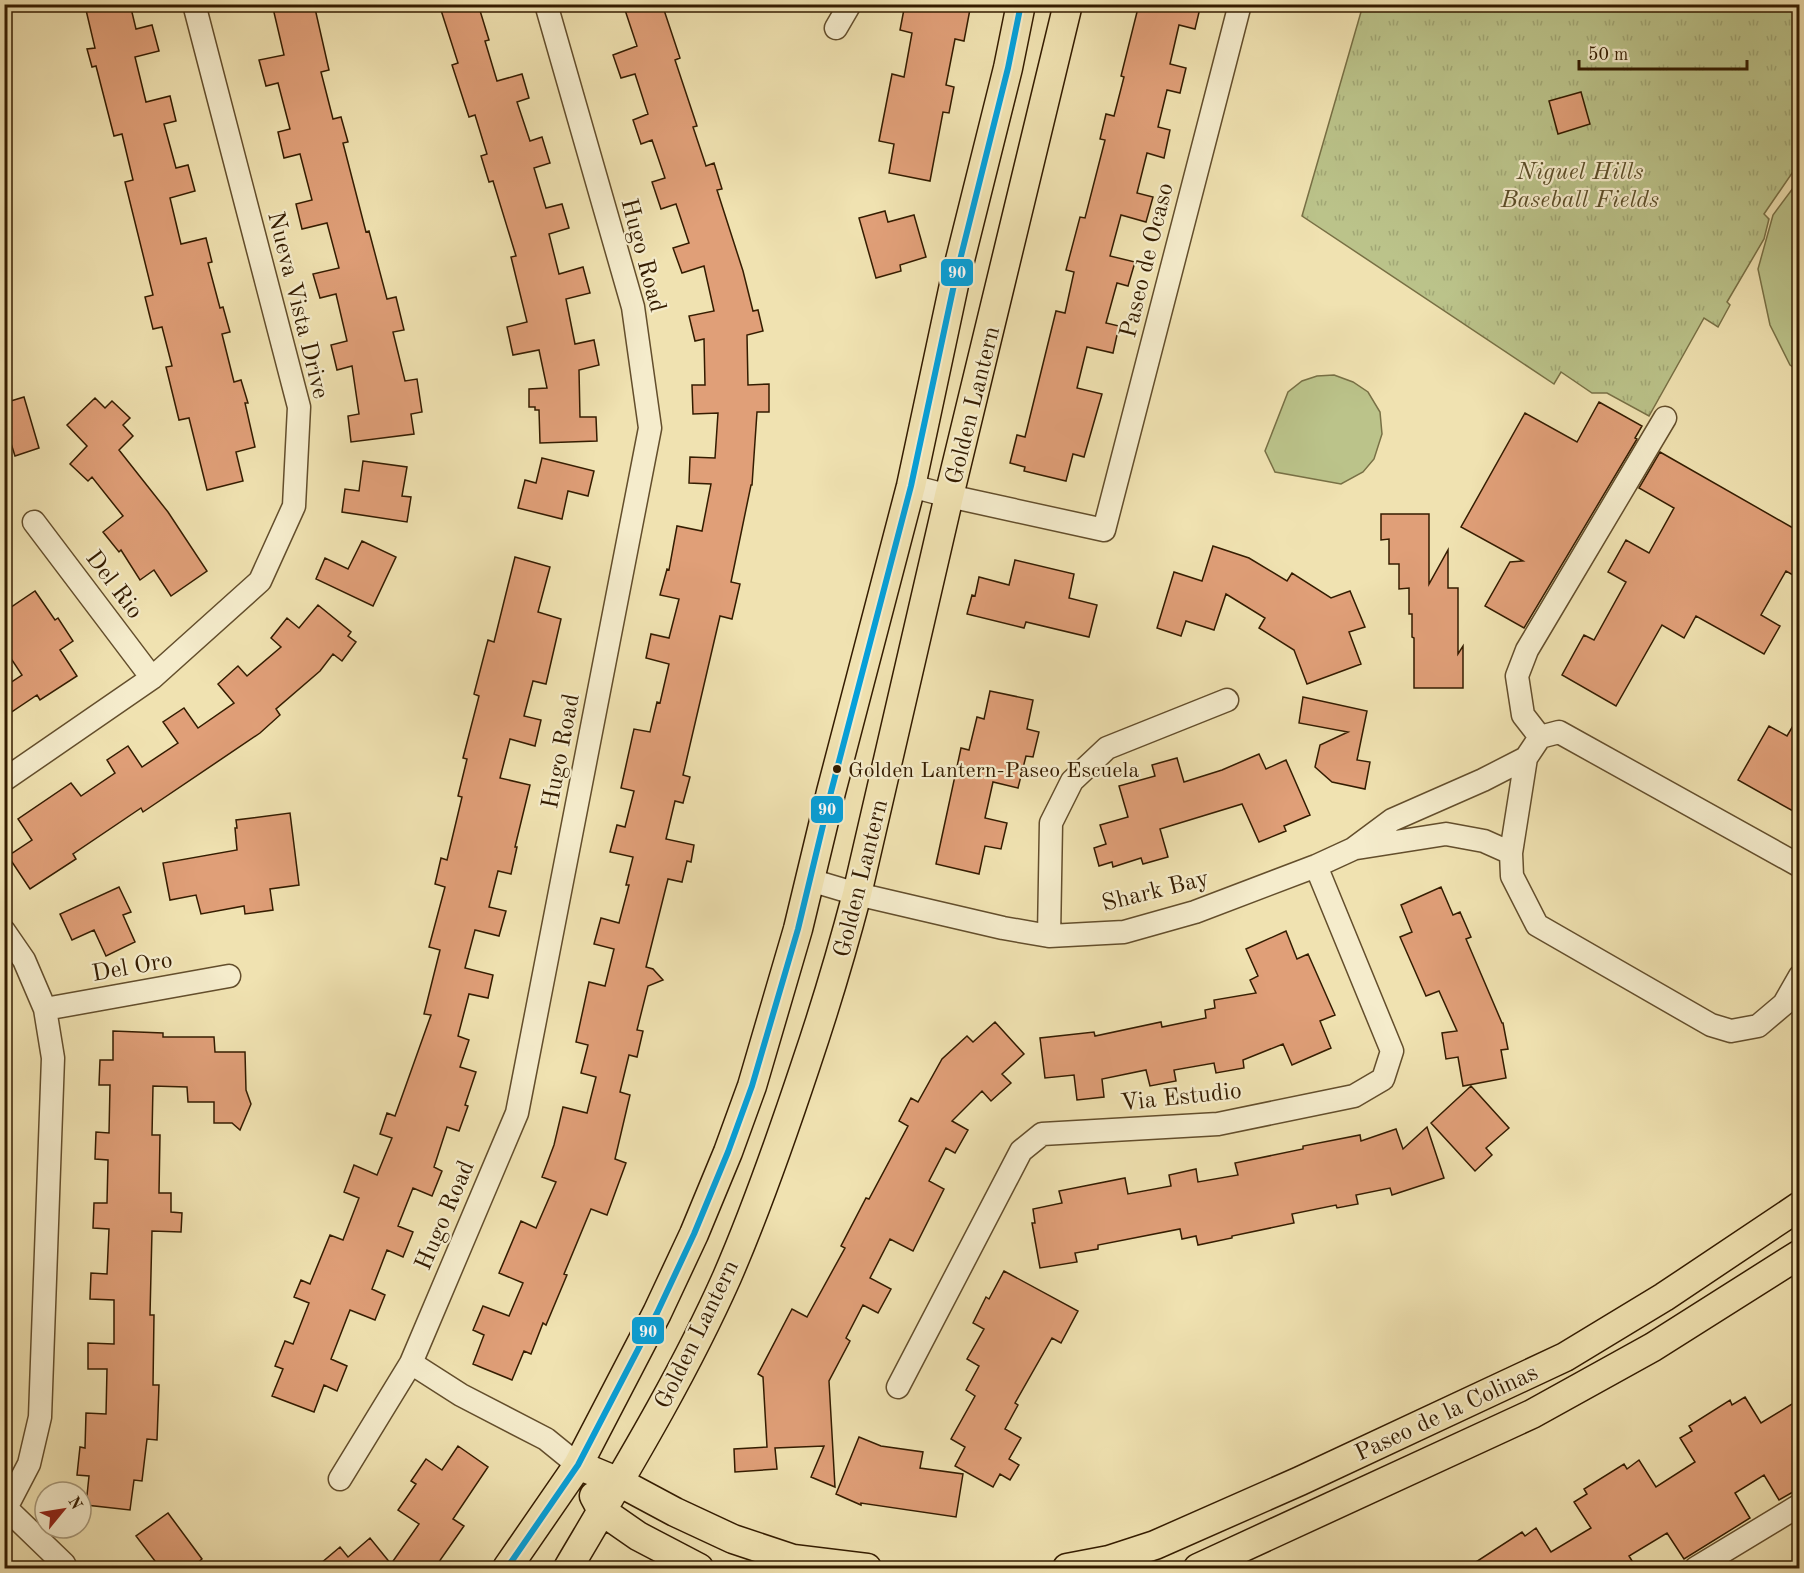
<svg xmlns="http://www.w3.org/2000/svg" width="1804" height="1573" font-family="'Old Standard TT',serif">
  <defs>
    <pattern id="park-tufts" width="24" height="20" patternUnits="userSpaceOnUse" patternTransform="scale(1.5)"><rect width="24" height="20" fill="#bbc38a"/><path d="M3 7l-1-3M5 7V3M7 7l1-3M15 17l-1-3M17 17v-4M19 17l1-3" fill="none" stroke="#a1a775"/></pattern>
  </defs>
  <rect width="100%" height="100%" fill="#f0e2b1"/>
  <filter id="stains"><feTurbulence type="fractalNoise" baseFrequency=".00333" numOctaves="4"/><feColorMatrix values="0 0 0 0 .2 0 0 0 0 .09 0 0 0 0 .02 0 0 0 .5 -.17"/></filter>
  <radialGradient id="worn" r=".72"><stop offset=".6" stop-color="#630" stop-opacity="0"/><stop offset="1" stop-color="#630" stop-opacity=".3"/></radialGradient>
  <path fill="#bbc38a" stroke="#787045" stroke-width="1.5" d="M1799,180V371L1790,365L1770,325L1758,269L1773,215Z
    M1334,375L1353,382L1368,392L1380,412L1382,434L1374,459L1363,472L1341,484L1275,472L1265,451L1288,392L1302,381L1317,376Z"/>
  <path fill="url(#park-tufts)" stroke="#787045" stroke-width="1.5" d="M1363,5H1799V163L1764,214L1769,219L1764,239L1727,302L1730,305L1718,327L1704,318L1649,416L1607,393H1592L1561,372L1554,384L1302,216Z"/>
  <path fill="#e09f78" stroke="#341c00" stroke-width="1.5" d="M108,4H130L136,29L152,25L159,51L135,57L146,102L170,96L176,121L164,124L176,168L188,165L195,191L170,198L181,244L206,238L212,262L208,263L220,308L223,307L230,332L222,334L234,382L241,380L248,403H245L255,447L236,452L243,481L207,490L189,418L179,420L166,367L172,366L162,327L153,329L145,297L153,295L125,182L133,180L122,134L114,136L96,66L92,67L87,49L95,48L86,10Z
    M272,4H314L329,70L321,72L333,119L341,117L348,142L343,143L366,232L369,231L387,299L396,297L404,330L393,332L405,381L417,379L422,412L411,414L414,434L351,442L348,416L359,414L352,366L337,370L331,345L347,341L336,294L320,298L313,274L339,268L327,223L302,229L296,204L312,200L300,154L284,158L278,132L290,129L278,83L266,86L259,60L284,55Z
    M439,4H478L489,40L485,41L497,81L522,74L529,98L517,102L530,141L542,137L550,163L534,168L546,208L562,204L569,228L549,234L559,274L583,267L590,293L566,299L575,344L594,340L599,365L579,370L580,417H596L597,441L540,443L539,410H535V407H529V389L547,388L539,350L513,355L507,327L527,322L511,257L516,256L493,181L489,182L481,156L487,154L475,115L469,117L452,65L458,63Z
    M623,4H662L680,58L675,60L697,126L693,127L706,166L714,163L722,189L717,190L743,271L753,311L758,310L763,331L747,335L748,385L769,384V412H757L752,485H751L731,582L740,584L732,619L720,616L683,775L690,777L683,803L675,801L666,839L694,845L691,862L687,861L682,882L668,879L646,967L653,969L663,980L648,986L637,1030L643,1031L637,1057L629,1055L620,1092L630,1095L615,1159L626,1163L607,1215L591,1209L564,1274L567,1275L546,1325L543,1323L531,1354L524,1351L512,1380L473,1364L484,1335L473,1330L483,1306L509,1316L523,1283L499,1273L521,1221L536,1228L556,1182L542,1177L554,1145L563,1107L587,1113L596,1077L581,1073L588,1045L576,1042L589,982L605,986L614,949L594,944L601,918L619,923L629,885H626L633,857L610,852L617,825L625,827L634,791L621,788L634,729L650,732L657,702L660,703L669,664L646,658L651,634L669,638L679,599L660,595L667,569L669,570L677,526L702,531L711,484L689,483L690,457L715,458L718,413L693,414L692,385H705L704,339L695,341L689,316L714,311L704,266L682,273L673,248L689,243L676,204L661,209L652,182L665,178L652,140L641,144L633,120L648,114L635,74L621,78L613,55L637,46Z
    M905,4L929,9L930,4H971L964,41L955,39L946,85L954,87L949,113L943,112L930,181L889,173L894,144L879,141L892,74L904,77L912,33L900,30Z
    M1139,4H1201L1195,29L1179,25L1170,64L1186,68L1180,93L1167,90L1158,127L1170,130L1164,158L1147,153L1137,193L1153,197L1146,222L1121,215L1110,256L1135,262L1128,286L1117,283L1106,323L1119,326L1113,353L1087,347L1077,388L1102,394L1084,457L1073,454L1066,481L1024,471L1025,467L1010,463L1017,435L1025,437L1056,311L1065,313L1074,272L1066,270L1080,217L1085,218L1105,140L1100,139L1106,114L1114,116L1124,77L1121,76Z
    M1581,92L1590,124L1558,134L1549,101Z
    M885,211L888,222L914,215L926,257L900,265L901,271L876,278L859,218Z
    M24,397L39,448L15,456L9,437L4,438V403Z
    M95,398L105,408L112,401L130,418L123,425L133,436L119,450L168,512L207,571L171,596L154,570L140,580L121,550L119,552L103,532L123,516L92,477L88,481L70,464L87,446L67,425Z
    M1599,402L1642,426L1635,438L1637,439L1524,628L1485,606L1510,562L1523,561L1461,527L1525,413L1577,442Z
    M1660,452L1800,532V579L1786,571L1761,615L1780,626L1764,654L1696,616L1684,638L1662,625L1616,706L1562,675L1584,635L1594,640L1626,582L1608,572L1626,540L1649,553L1674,508L1639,488Z
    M542,458L594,471L588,496L568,491L562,519L518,508L525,480L536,483Z
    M363,461L407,467L402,496L411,497L407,522L342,512L345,489L359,491Z
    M1381,514H1429V584L1448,550V588H1458V654L1463,646V688H1414V638L1412,637V614H1409V588L1399,589V564H1389V539L1381,540Z
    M362,541L396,557L373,606L316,579L325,558L348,569Z
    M1213,546L1249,558L1287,581L1292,573L1331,598L1350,591L1365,627L1349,632L1361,664L1307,684L1294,650L1259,628L1265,618L1226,594L1214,630L1186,621L1181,636L1157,628L1174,572L1202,581Z
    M515,557L550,567L538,612L561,619L546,684L533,681L524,716L541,720L535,746L510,739L500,778L530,785L515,847H517L511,874L498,871L489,907L506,911L499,936L475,930L465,968L493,975L488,998L469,994L458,1036L469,1040L460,1067L476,1072L465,1105L468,1106L459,1131L447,1127L434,1167L442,1171L432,1196L413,1188L398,1226L413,1232L403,1257L387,1250L372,1289L385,1295L375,1320L350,1310L331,1359L347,1366L337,1391L324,1385L314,1412L272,1396L283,1369L275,1366L285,1341L293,1344L309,1303L294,1297L301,1280L310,1284L330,1235L343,1240L359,1198L344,1192L354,1165L377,1175L392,1138L380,1134L387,1113L395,1116L431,1015L424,1014L440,950L429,947L445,887L435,884L441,858L447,860L462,797L458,796L467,759L463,758L479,696L474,694L488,640L494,642Z
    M1015,560L1074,574L1069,598L1097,605L1089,637L1026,622L1024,628L967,614L972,595L975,596L979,577L1009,585Z
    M35,591L55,620L58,618L73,641L60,650L77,676L40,700L37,695L4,717V687L22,675L4,648V612Z
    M318,605L351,632L348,636L356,642L342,661L333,654L320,671L276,709L280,715L260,733L143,812L141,808L73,854L76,859L30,889L8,856L32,840L18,819L71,783L81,796L115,773L107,760L128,746L142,767L178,743L163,722L184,708L198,728L234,703L218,684L238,666L247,676L281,647L271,638L287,618L299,628Z
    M990,691L1033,700L1027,729L1039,732L1033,757L1026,756L1018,788L993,782L985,818L1007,823L1001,849L985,846L979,874L936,864L961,748L969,750L977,717L984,719Z
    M1303,697L1367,711L1357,760L1370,762L1365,789L1332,782L1315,767L1320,745L1348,732L1299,723Z
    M1800,714V799L1793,811L1738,780L1769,726L1787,736Z
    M1259,754L1266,769L1286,760L1310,815L1284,826L1286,831L1259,842L1242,804L1160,829L1168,857L1143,864L1141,858L1113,867L1112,862L1099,866L1094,848L1106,844L1100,825L1128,817L1119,786L1155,776L1152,765L1177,758L1184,782L1222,770Z
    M290,813L299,885L270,889L273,910L245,914L244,906L201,914L196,895L170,900L163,863L237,850L235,828H237L236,820Z
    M119,887L131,912L123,915L135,942L106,956L94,930L72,940L60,914Z
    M1441,887L1453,915L1460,912L1471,937L1466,939L1502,1023H1503L1508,1049L1501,1050L1506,1078L1463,1086L1458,1057L1446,1059L1442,1033L1457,1031L1439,991L1426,996L1400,937L1412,932L1401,905Z
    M1286,931L1297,959L1308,954L1335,1015L1320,1021L1331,1048L1292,1065L1283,1044L1243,1060L1244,1068L1216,1073L1214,1063L1174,1070L1176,1081L1150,1086L1146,1070L1102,1079L1104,1097L1077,1100L1074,1075L1045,1078L1040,1038L1094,1032L1095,1036L1161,1022L1162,1027L1206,1018L1205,1010L1215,1008L1214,1000L1256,993L1250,980L1258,976L1246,949Z
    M995,1022L1024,1054L1002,1074L1011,1083L991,1101L982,1091L952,1121L968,1130L955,1153L946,1148L929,1181L944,1189L913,1251L890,1239L870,1278L891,1289L878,1313L863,1305L846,1338L850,1341L829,1381L835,1487L811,1477L824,1446L775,1448L777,1469L735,1472L734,1449L767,1447L763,1377L758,1374L792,1309L807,1317L845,1248L841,1246L866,1198L869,1199L908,1126L899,1121L911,1098L918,1102L942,1059L967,1036L973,1042Z
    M113,1031L163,1033V1037H214L215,1052H245L246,1090L251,1104L240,1130L232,1123H214V1102H188L187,1087L153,1086L152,1135H160L159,1193H171V1212L182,1213L181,1232L152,1231L150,1315H154L153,1385H159L157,1440L147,1439L142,1481L134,1480L130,1510L86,1505L89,1476L77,1475L80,1447L85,1448L86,1413L106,1414L107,1369H88V1343L114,1344V1300L90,1299L91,1273L107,1274L109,1229L93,1228L94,1203H107L108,1160L95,1159L96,1132L109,1133L110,1085H99L100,1060H113Z
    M1471,1086L1509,1128L1486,1148L1492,1155L1475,1171L1431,1123Z
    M1427,1127L1444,1178L1392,1195L1390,1188L1356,1195L1358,1204L1337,1208L1336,1205L1292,1214L1294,1223L1232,1236V1238L1198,1245L1196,1236L1182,1239L1180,1229L1098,1245V1249L1075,1253L1077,1262L1040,1268L1032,1223H1035L1033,1209L1062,1203L1059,1191L1125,1178L1128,1194L1171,1186L1169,1175L1196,1169L1198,1182L1238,1175L1235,1163L1303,1149V1146L1360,1135L1361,1141L1396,1129L1403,1149Z
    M1004,1271L1078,1311L1061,1343L1052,1338L1015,1403L1018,1405L1005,1429L1021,1438L1009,1459L1019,1465L1010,1480L1000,1474L993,1487L955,1466L965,1447L951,1439L975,1396L966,1390L979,1366L967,1359L984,1329L973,1323L986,1297L989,1299Z
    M1745,1397L1761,1423L1800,1399V1488L1779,1500L1764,1475L1735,1493L1750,1518L1684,1559L1667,1533L1629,1556L1637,1569H1465L1522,1532L1525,1536L1536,1528L1551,1552L1591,1528L1574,1502L1587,1494L1584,1489L1624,1464L1627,1469L1639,1460L1656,1487L1695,1462L1680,1438L1692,1431L1689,1426L1730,1400L1732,1405Z
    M859,1437L881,1446L923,1452L920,1468L963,1474L956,1517L861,1503V1505L836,1494Z
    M458,1446L488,1467L453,1519L464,1526L434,1569H314L340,1547L348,1557L370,1538L391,1564L419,1524L398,1510L416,1484L411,1481L426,1459L442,1470Z
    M168,1513L202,1559L190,1569H161L136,1536Z"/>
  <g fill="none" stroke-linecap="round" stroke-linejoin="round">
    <g stroke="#634e2c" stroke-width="25">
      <path id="minor" d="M836,28L850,4
        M911,486L949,496L1104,530L1240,4
        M34,522L152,678
        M1540,737L1523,715L1517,676L1527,650L1665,418
        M4,780L152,678L260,581L294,506L299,407L194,4
        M1357,848L1446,834L1484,841L1511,853
        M1800,866L1559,732L1540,737L1526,758L1511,853L1512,876L1537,925L1711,1025L1731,1031L1758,1026L1784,1004L1800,976
        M810,880L857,894L1003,928L1049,936L1124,932L1195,912L1316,866L1353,849L1392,820L1483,780L1526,758
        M4,931L24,960L45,1009L53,1058L40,1417L29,1464L4,1512
        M1049,936L1051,823L1072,781L1107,748L1227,700
        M45,1009L229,976
        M411,1363L461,1395L546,1439L578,1465
        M898,1387L1021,1151L1042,1134L1218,1124L1354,1096L1383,1079L1392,1051L1316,866
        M340,1479L411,1363L517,1113L650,428L633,307L546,4
        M7,1509L64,1564L66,1568
        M1696,1568L1800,1505"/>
    </g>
    <g stroke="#341c00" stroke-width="31">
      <path id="major" d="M578,1465L619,1482L675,1512L733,1539L793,1559L867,1568
        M594,1496L602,1511L638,1536L699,1568
        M507,1568L578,1465L657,1313L694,1234L728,1152L752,1086L798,929L831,792L911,486L955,280L1008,68L1021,4
        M568,1568C624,1473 682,1378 727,1277C757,1208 782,1136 806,1064C825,1008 842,951 857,894L949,496L1068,4
        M1067,1568L1109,1560L1155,1545L1300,1481L1565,1357L1664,1297L1800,1206
        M1198,1568L1532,1414L1653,1347L1800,1254"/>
    </g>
    <use href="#minor" stroke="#f5eccc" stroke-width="22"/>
    <use href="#major" stroke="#f0e2b1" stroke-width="28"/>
    <g stroke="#f5eccc" stroke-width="10">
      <path id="bus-1" d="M507,1568L578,1465L657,1313L694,1234L728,1152L752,1086L798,929L831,792L911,486L955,280L1008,68L1021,4"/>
    </g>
    <use href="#bus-1" stroke="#05a0da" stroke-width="6"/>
  </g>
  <circle fill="#341c00" stroke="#f5eccc" stroke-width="2" cx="837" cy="769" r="5"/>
  <g text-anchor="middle" stroke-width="4.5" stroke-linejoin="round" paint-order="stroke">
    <g font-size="22" fill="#341c00" stroke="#f5eccc" text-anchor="start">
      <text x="848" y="777">Golden Lantern-Paseo Escuela</text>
    </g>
    <g font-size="24" font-style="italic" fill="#5c4e29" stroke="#f5eccc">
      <text x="1580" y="179">Niguel Hills<tspan x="1580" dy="28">Baseball Fields</tspan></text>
    </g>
    <g font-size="24" fill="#341c00" stroke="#f5eccc">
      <text transform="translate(644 255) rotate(75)" y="8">Hugo Road</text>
      <text transform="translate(1146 260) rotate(-76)" y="8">Paseo de Ocaso</text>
      <text transform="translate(299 305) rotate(76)" y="8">Nueva Vista Drive</text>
      <text transform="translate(972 405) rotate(-76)" y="8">Golden Lantern</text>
      <text transform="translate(115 584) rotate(53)" y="8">Del Rio</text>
      <text transform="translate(560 751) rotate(-79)" y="8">Hugo Road</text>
      <text transform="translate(860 878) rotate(-76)" y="8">Golden Lantern</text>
      <text transform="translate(1155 890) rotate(-14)" y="8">Shark Bay</text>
      <text transform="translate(132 966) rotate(-10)" y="8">Del Oro</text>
      <text transform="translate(1181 1096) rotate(-6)" y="8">Via Estudio</text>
      <text transform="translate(444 1215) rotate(-67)" y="8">Hugo Road</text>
      <text transform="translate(696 1334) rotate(-64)" y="8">Golden Lantern</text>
      <text transform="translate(1446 1412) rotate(-25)" y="8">Paseo de la Colinas</text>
    </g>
  </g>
  <g stroke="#f5eccc" stroke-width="2">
    <rect x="940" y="258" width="34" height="29" rx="6" fill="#05a0da"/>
    <rect x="810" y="795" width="34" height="29" rx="6" fill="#05a0da"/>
    <rect x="631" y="1316" width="34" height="29" rx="6" fill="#05a0da"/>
  </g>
  <g font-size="16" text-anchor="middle" font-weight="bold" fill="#fff">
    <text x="957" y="278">90</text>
    <text x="827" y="815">90</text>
    <text x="648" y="1337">90</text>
  </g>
  <rect width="1804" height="1573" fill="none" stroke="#f0e2b1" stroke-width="24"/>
  <rect x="6" y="6" width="1792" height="1561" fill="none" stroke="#341c00" stroke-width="3"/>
  <rect x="12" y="12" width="1780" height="1549" fill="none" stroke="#341c00" stroke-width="1.5"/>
  <g transform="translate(63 1510) rotate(60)"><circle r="28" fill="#f5eccc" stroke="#a8997a" stroke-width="1.5"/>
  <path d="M0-4.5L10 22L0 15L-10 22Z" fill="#8f2418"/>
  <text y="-9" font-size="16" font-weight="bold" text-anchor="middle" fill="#341c00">N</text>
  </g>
  <path d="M1579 60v9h168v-9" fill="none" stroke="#341c00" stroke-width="3"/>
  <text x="1588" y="60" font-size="18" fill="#341c00" stroke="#f5eccc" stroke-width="4.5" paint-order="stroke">50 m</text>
  <rect width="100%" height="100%" filter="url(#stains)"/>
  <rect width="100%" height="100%" fill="url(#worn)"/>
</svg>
